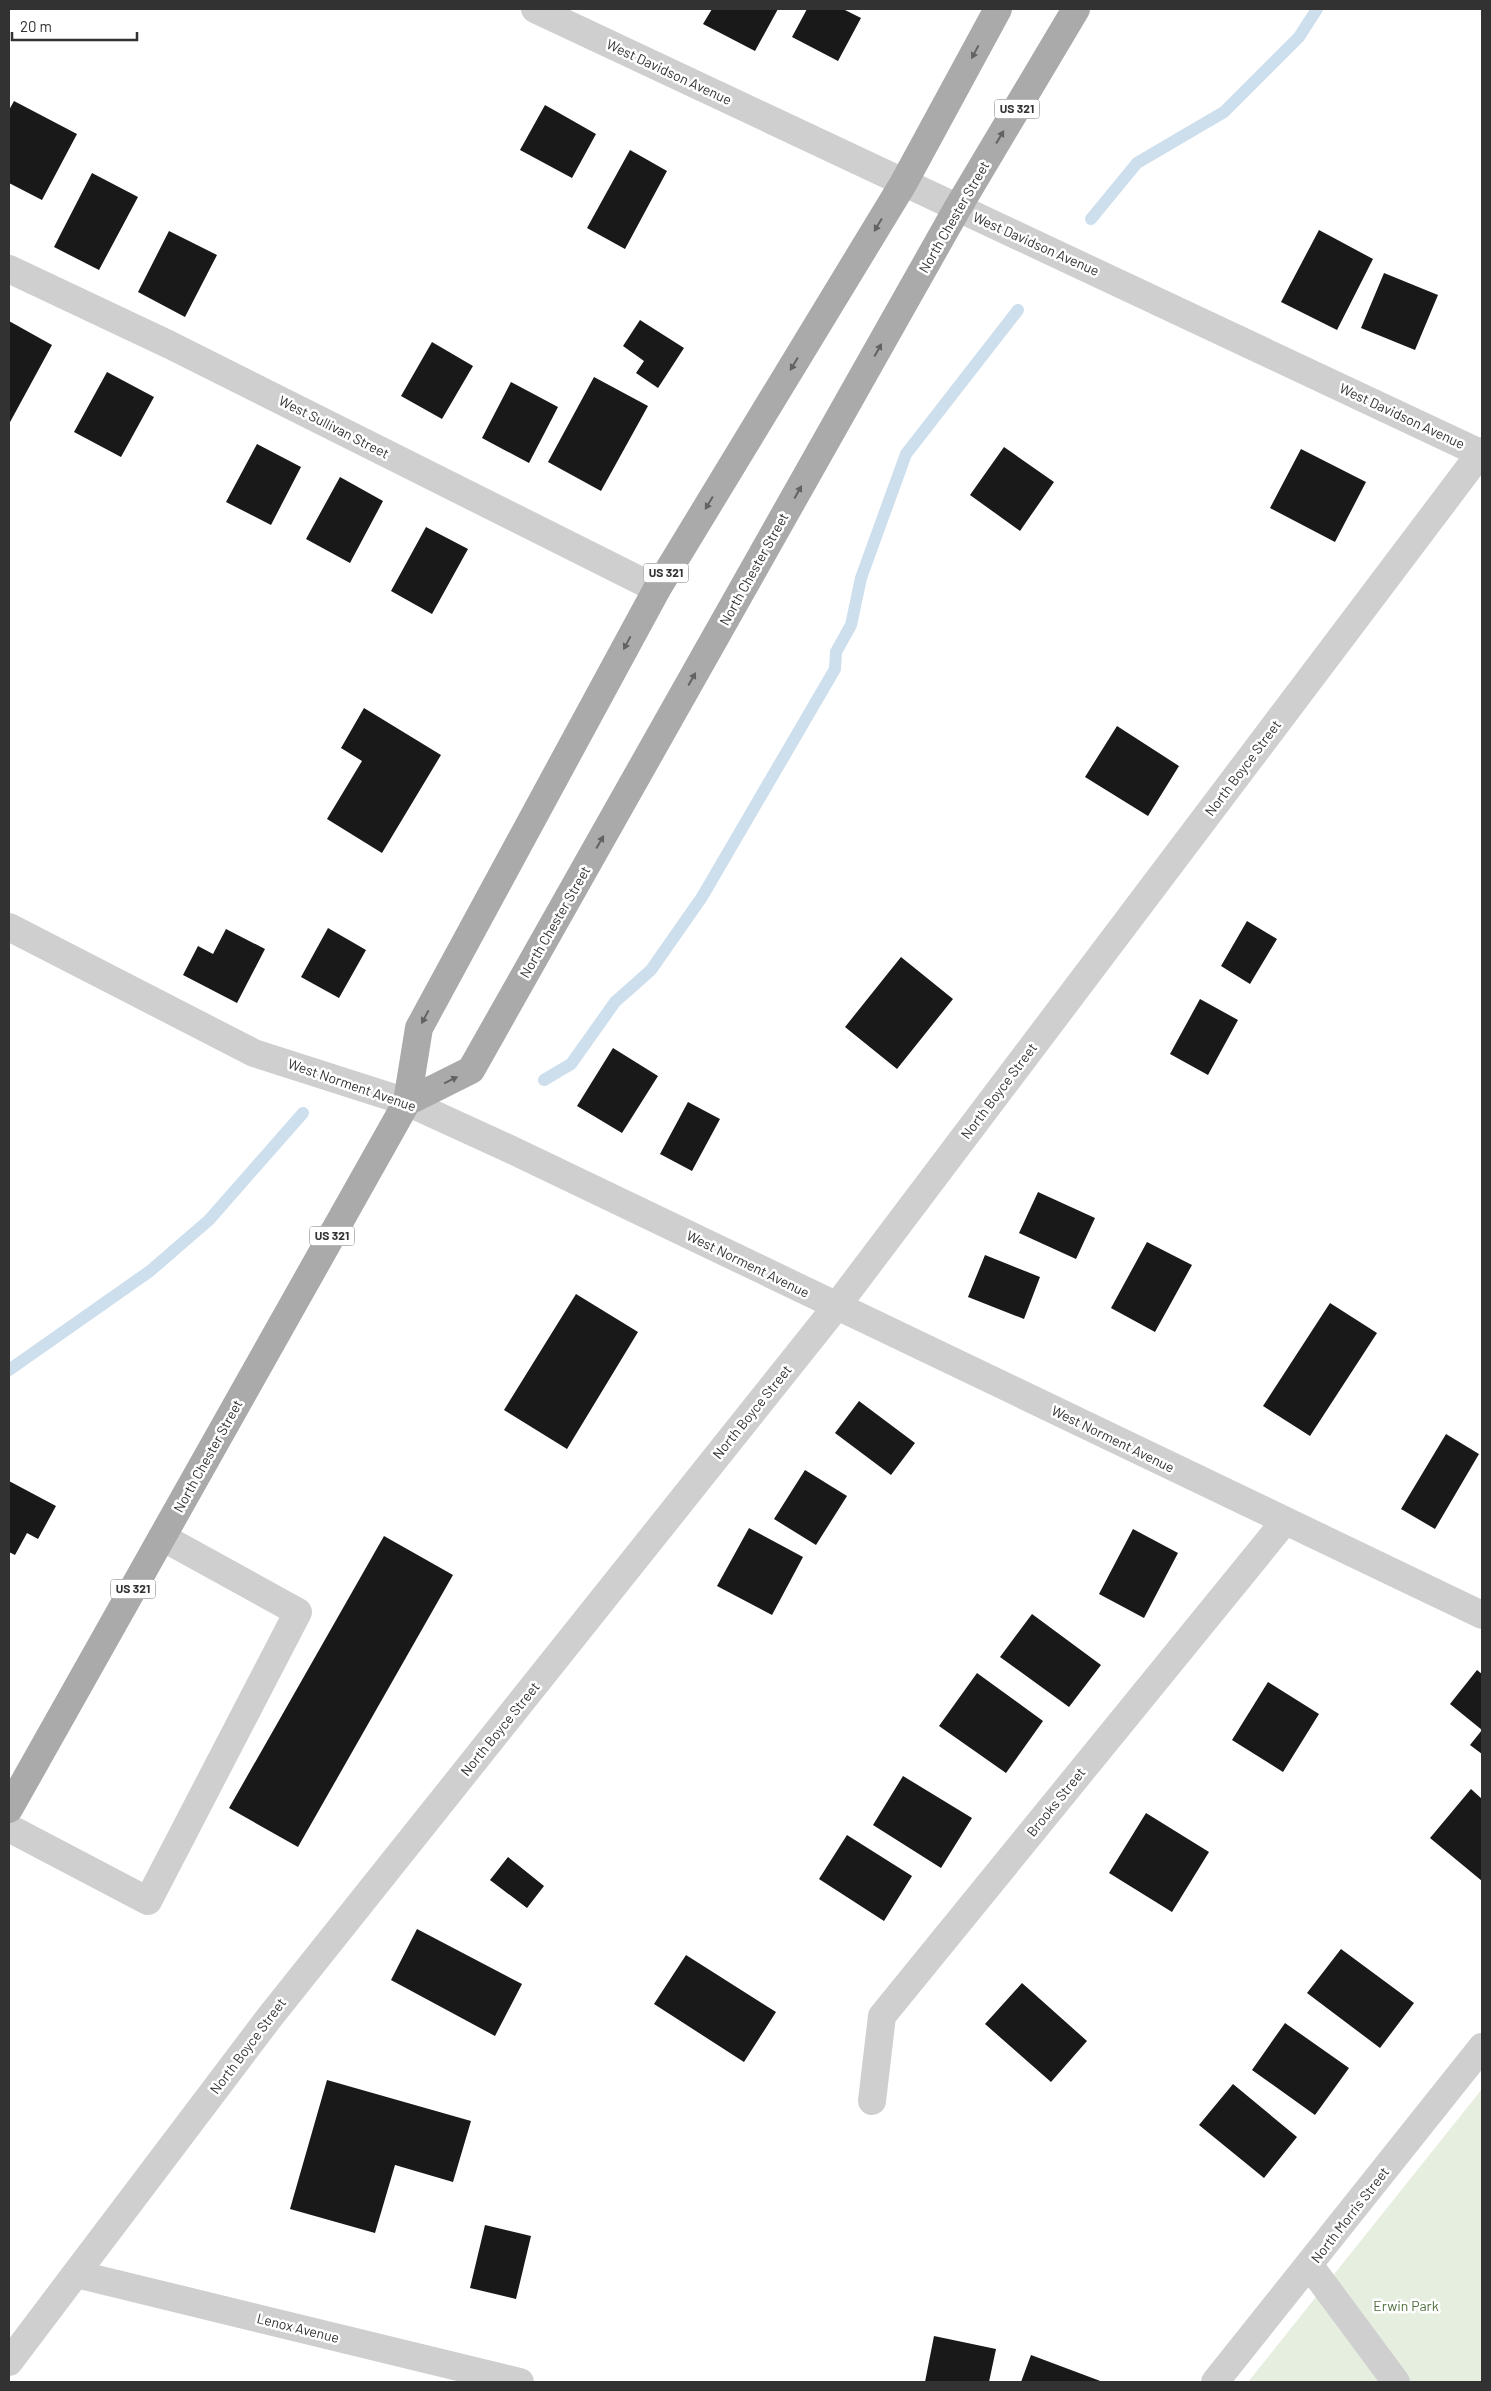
<svg xmlns="http://www.w3.org/2000/svg" width="1491" height="2391" font-family="Barlow,sans-serif">
  <rect width="100%" height="100%" fill="#fff"/>
  <path fill="#e6eee0" d="M1482,2089V2382H1248Z"/>
  <g fill="none" stroke-linecap="round" stroke-linejoin="round">
    <path stroke="#cddeed" stroke-width="12" d="M1091,219L1137,163L1224,112L1299,37L1317,9
      M544,1080L571,1064L615,1002L651,970L702,897L835,669L836,652L851,625L861,578L906,454L1018,310
      M9,1370L150,1271L209,1220L303,1113"/>
  </g>
  <path fill="#191919" d="M712,9H778L755,51L703,24Z
    M807,9H843L861,18L838,61L792,37Z
    M14,101L77,134L42,200L9,183V110Z
    M545,105L596,134L572,178L520,150Z
    M630,150L667,171L625,249L587,228Z
    M92,173L138,197L99,270L54,247Z
    M1319,230L1373,259L1337,330L1281,302Z
    M169,231L217,255L185,317L138,292Z
    M1384,273L1438,295L1415,350L1361,328Z
    M640,320L684,348L658,388L636,373L644,361L623,346Z
    M9,321L52,345L9,424Z
    M432,342L473,366L442,419L401,396Z
    M107,372L154,397L121,457L74,432Z
    M594,377L648,406L601,491L548,462Z
    M511,382L558,407L529,463L482,438Z
    M257,444L301,467L271,525L226,502Z
    M1004,447L1054,482L1020,531L970,495Z
    M1301,449L1366,482L1335,542L1270,508Z
    M340,477L383,501L350,563L306,539Z
    M426,527L468,549L432,614L391,591Z
    M364,708L441,755L382,853L327,819L362,761L341,748Z
    M1117,726L1179,766L1148,816L1085,777Z
    M1247,921L1277,939L1250,984L1221,966Z
    M328,928L366,950L339,998L301,977Z
    M226,929L265,949L237,1003L183,975L198,946L213,954Z
    M901,957L953,999L897,1069L845,1027Z
    M1200,999L1238,1020L1208,1075L1170,1054Z
    M613,1048L658,1076L622,1133L577,1106Z
    M688,1102L720,1119L692,1171L660,1154Z
    M1038,1192L1095,1218L1076,1259L1019,1233Z
    M1147,1242L1192,1265L1155,1332L1111,1308Z
    M985,1255L1040,1277L1024,1319L968,1297Z
    M576,1294L638,1332L567,1449L504,1410Z
    M1330,1303L1377,1333L1310,1436L1263,1406Z
    M859,1401L915,1443L891,1475L835,1433Z
    M1446,1434L1479,1454L1435,1529L1401,1509Z
    M805,1470L847,1496L816,1545L774,1519Z
    M9,1481L56,1506L38,1539L27,1533L15,1555L9,1552Z
    M749,1528L803,1557L772,1615L717,1586Z
    M1133,1529L1178,1553L1144,1618L1099,1594Z
    M384,1536L453,1575L298,1847L229,1808Z
    M1032,1614L1101,1665L1069,1707L1000,1657Z
    M1477,1670L1482,1674V1754L1470,1745L1482,1730L1450,1704Z
    M977,1673L1043,1721L1006,1773L939,1726Z
    M1268,1682L1319,1714L1283,1772L1232,1740Z
    M903,1776L972,1818L941,1868L873,1825Z
    M1471,1789L1482,1799V1881L1430,1838Z
    M1146,1813L1209,1852L1172,1912L1109,1873Z
    M847,1835L912,1876L884,1921L819,1879Z
    M508,1857L544,1886L527,1908L490,1880Z
    M417,1929L522,1984L495,2036L391,1980Z
    M1341,1949L1414,2003L1380,2048L1307,1993Z
    M686,1955L776,2012L744,2062L654,2004Z
    M1022,1983L1087,2041L1051,2082L985,2024Z
    M1285,2023L1349,2068L1315,2115L1252,2070Z
    M327,2080L471,2121L453,2182L395,2165L375,2233L290,2209Z
    M1233,2084L1297,2137L1264,2178L1199,2125Z
    M485,2225L531,2236L516,2299L470,2288Z
    M934,2336L996,2349L989,2382H925Z
    M1031,2355L1103,2382H1021Z"/>
  <g fill="none" stroke-linecap="round" stroke-linejoin="round">
    <path stroke="#cfcfcf" stroke-width="28" d="M535,9L1482,454
      M9,269L170,345L657,589
      M9,927L254,1053L407,1102L514,1151L1482,1615
      M9,1828L148,1901L298,1612L162,1537
      M872,2101L882,2016L1285,1521
      M1310,2266L1396,2382
      M76,2274L520,2382
      M9,2362L269,2018L836,1307L1482,451
      M1215,2382L1482,2047"/>
    <path stroke="#aaa" stroke-width="28" d="M407,1102L471,1070L957,209L1076,9
      M9,1809L407,1102L419,1028L657,589L903,184L998,9"/>
  </g>
  <defs><path id="oneway-solid" d="M-6-.8H1V-3.2L6.5 0L1 3.2V.8H-6Z" transform="scale(1.25)"/></defs>
  <g fill="#626262">
    <use href="#oneway-solid" transform="translate(975 52) rotate(118)"/>
    <use href="#oneway-solid" transform="translate(1000 137) rotate(-59)"/>
    <use href="#oneway-solid" transform="translate(878 225) rotate(121)"/>
    <use href="#oneway-solid" transform="translate(878 350) rotate(-61)"/>
    <use href="#oneway-solid" transform="translate(794 364) rotate(121)"/>
    <use href="#oneway-solid" transform="translate(798 492) rotate(-61)"/>
    <use href="#oneway-solid" transform="translate(709 503) rotate(121)"/>
    <use href="#oneway-solid" transform="translate(627 643) rotate(118)"/>
    <use href="#oneway-solid" transform="translate(692 679) rotate(-61)"/>
    <use href="#oneway-solid" transform="translate(600 842) rotate(-60)"/>
    <use href="#oneway-solid" transform="translate(425 1017) rotate(118)"/>
    <use href="#oneway-solid" transform="translate(451 1080) rotate(-26)"/>
  </g>
  <g text-anchor="middle" stroke-width="5" stroke-linejoin="round" paint-order="stroke">
    <g fill="#fff" stroke="#707070" stroke-width="1">
      <rect x="994.5" y="99.5" width="45" height="19" rx="4"/>
      <rect x="643.5" y="563.5" width="45" height="19" rx="4"/>
      <rect x="309.5" y="1226.5" width="45" height="19" rx="4"/>
      <rect x="110.5" y="1579.5" width="45" height="19" rx="4"/>
    </g>
    <g font-size="12" font-weight="bold" fill="#323232">
      <text x="1017" y="113">US 321</text>
      <text x="666" y="577">US 321</text>
      <text x="332" y="1240">US 321</text>
      <text x="133" y="1593">US 321</text>
    </g>
    <g font-size="14" fill="#323232" stroke="#fff">
      <text transform="translate(669 72) rotate(25)" y="5">West Davidson Avenue</text>
      <text transform="translate(954 217) rotate(-60)" y="5">North Chester Street</text>
      <text transform="translate(1036 244) rotate(24)" y="5">West Davidson Avenue</text>
      <text transform="translate(1402 416) rotate(25)" y="5">West Davidson Avenue</text>
      <text transform="translate(334 427) rotate(27)" y="5">West Sullivan Street</text>
      <text transform="translate(754 569) rotate(-61)" y="5">North Chester Street</text>
      <text transform="translate(1243 768) rotate(-53)" y="5">North Boyce Street</text>
      <text transform="translate(555 922) rotate(-60)" y="5">North Chester Street</text>
      <text transform="translate(352 1085) rotate(19)" y="5">West Norment Avenue</text>
      <text transform="translate(999 1091) rotate(-53)" y="5">North Boyce Street</text>
      <text transform="translate(748 1264) rotate(26)" y="5">West Norment Avenue</text>
      <text transform="translate(752 1412) rotate(-51)" y="5">North Boyce Street</text>
      <text transform="translate(1113 1439) rotate(26)" y="5">West Norment Avenue</text>
      <text transform="translate(208 1456) rotate(-61)" y="5">North Chester Street</text>
      <text transform="translate(500 1729) rotate(-51)" y="5">North Boyce Street</text>
      <text transform="translate(1056 1802) rotate(-51)" y="5">Brooks Street</text>
      <text transform="translate(248 2046) rotate(-53)" y="5">North Boyce Street</text>
      <text transform="translate(1350 2215) rotate(-52)" y="5">North Morris Street</text>
      <text transform="translate(298 2328) rotate(14)" y="5">Lenox Avenue</text>
    </g>
    <g font-size="14" fill="#506e3e" stroke="#fff">
      <text x="1406" y="2311">Erwin Park</text>
    </g>
  </g>
  <rect width="1491" height="2391" fill="none" stroke="#323232" stroke-width="20"/>
  <path d="M12 32v8h125v-8" fill="none" stroke="#323232" stroke-width="2.5"/>
  <text x="20" y="32" font-size="15" fill="#323232" stroke="#ffffff" stroke-width="4" paint-order="stroke">20 m</text>
</svg>
